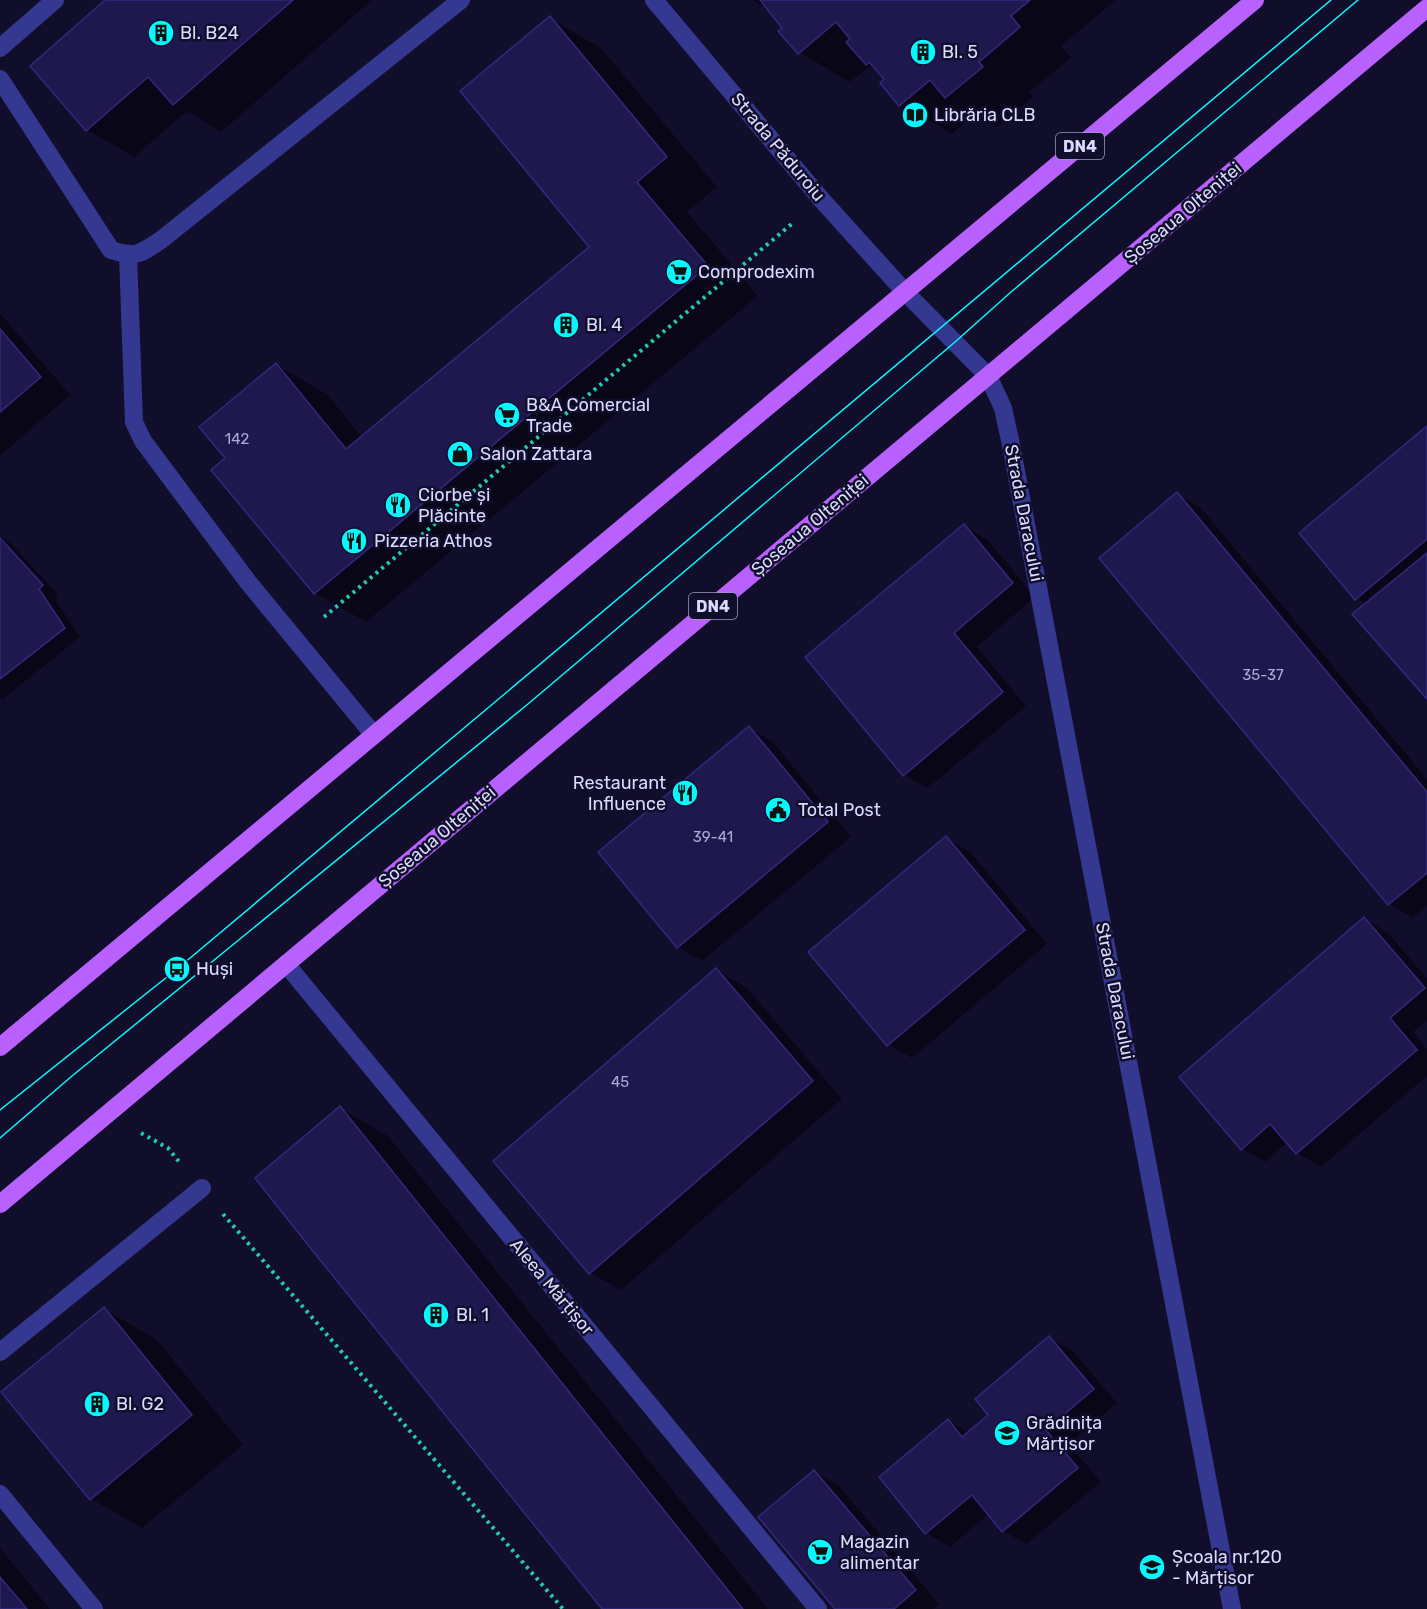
<svg xmlns="http://www.w3.org/2000/svg" width="1427" height="1609" font-family="Rubik,sans-serif">
  <style>
    .shadow { fill: #0007 }
    .building { fill: #1f184f; stroke: #33287e; stroke-width: 1.5 }
    .lines { fill: none; stroke-linecap: round; stroke-linejoin: round }
    .path { stroke: #23c9b4; stroke-width: 4; stroke-dasharray: 3 4.5; stroke-linecap: butt }
    .minor { stroke: #353890; stroke-width: 18 }
    .major { stroke: #b861ff; stroke-width: 18 }
    .tram { stroke: #06f8ff; stroke-width: 1.5 }
    .labels { text-anchor: middle; dominant-baseline: central; stroke-width: 5; stroke-linejoin: round; paint-order: stroke }
    .number-label { font-size: 15px; fill: #acaad3 }
    .shield { fill: #110e2c; stroke: #9e9dc0; stroke-width: 1.5 }
    .shield-label { font-size: 16px; font-weight: bold; fill: #dbdaff }
    .poi-label { font-size: 18px; fill: #dbdaff; stroke: #110e2c; text-anchor: start }
    .street-label { font-size: 18px; fill: #dbdaff; stroke: #110e2c }
  </style>
  <rect width="100%" height="100%" fill="#110e2c"/>
  <path class="shadow" d="M 107,0 L 372,0 L 221,132 L 187,111 L 134,157 L 87,130 Z
    M 753,0 L 1116,0 L 1061,46 L 1071,58 L 1029,92 L 1033,97 L 997,127 L 975,114 L 952,134 L 900,104 L 886,80 L 878,71 L 870,66 L 850,82 L 799,52 L 785,28 L 770,10 Z
    M 550,18 L 601,48 L 717,187 L 687,212 L 758,296 L 366,622 L 315,593 L 227,458 L 276,365 L 327,394 L 362,437 L 591,247 Z
    M 0,313 L 70,395 L 0,456 Z
    M 1427,428 L 1427,697 L 1366,604 L 1356,598 Z
    M 1177,494 L 1201,508 L 1427,779 L 1427,906 L 1413,918 L 1389,904 L 1101,558 Z
    M 964,526 L 988,540 L 1035,597 L 977,647 L 1026,706 L 928,788 L 904,775 Z
    M 0,537 L 12,544 L 58,595 L 55,599 L 80,637 L 3,699 L 0,697 Z
    M 749,728 L 773,742 L 851,837 L 702,961 L 678,947 Z
    M 946,838 L 970,852 L 1047,944 L 912,1058 L 888,1045 Z
    M 1365,919 L 1388,933 L 1427,978 L 1427,1020 L 1413,1032 L 1427,1049 L 1427,1076 L 1321,1167 L 1297,1153 L 1288,1142 L 1266,1162 L 1242,1148 Z
    M 717,970 L 747,988 L 842,1099 L 621,1290 L 590,1273 Z
    M 340,1108 L 388,1136 L 768,1609 L 603,1609 Z
    M 104,1309 L 156,1339 L 243,1445 L 142,1528 L 91,1499 Z
    M 1050,1338 L 1073,1351 L 1117,1403 L 1069,1444 L 1101,1482 L 1027,1544 L 1003,1531 L 989,1514 L 950,1547 L 926,1533 L 881,1477 L 948,1421 L 969,1433 L 990,1415 Z
    M 814,1471 L 838,1485 L 939,1604 L 933,1609 L 837,1609 Z
    M 0,1548 L 50,1609 L 0,1609 Z"/>
  <path class="building" d="M 105,0 L 293,0 L 173,105 L 148,77 L 86,131 L 30,66 Z
    M 760,0 L 1030,0 L 1011,16 L 1020,27 L 979,62 L 983,67 L 945,98 L 930,80 L 899,106 L 880,83 L 884,79 L 869,62 L 866,65 L 846,42 L 850,39 L 836,22 L 798,54 L 778,31 L 782,28 Z
    M 550,16 L 667,157 L 637,182 L 708,266 L 314,594 L 211,470 L 225,458 L 199,427 L 276,363 L 346,449 L 589,247 L 460,91 Z
    M 0,329 L 41,377 L 0,412 Z
    M 1427,426 L 1427,539 L 1355,600 L 1299,533 Z
    M 1177,492 L 1427,792 L 1427,873 L 1388,905 L 1099,558 Z
    M 964,524 L 1013,583 L 954,633 L 1003,692 L 903,776 L 805,657 Z
    M 0,538 L 43,585 L 39,589 L 65,628 L 0,679 Z
    M 1427,553 L 1427,699 L 1352,614 Z
    M 749,726 L 828,822 L 677,948 L 598,852 Z
    M 946,836 L 1025,930 L 887,1046 L 808,952 Z
    M 1364,917 L 1425,988 L 1390,1018 L 1417,1050 L 1296,1154 L 1270,1124 L 1241,1150 L 1179,1077 Z
    M 716,968 L 813,1081 L 589,1274 L 493,1161 Z
    M 340,1106 L 743,1609 L 602,1609 L 312,1250 L 255,1178 Z
    M 104,1307 L 192,1415 L 90,1500 L 1,1392 Z
    M 1049,1336 L 1094,1389 L 1046,1430 L 1078,1468 L 1002,1532 L 972,1495 L 925,1534 L 879,1477 L 948,1419 L 962,1437 L 988,1415 L 975,1399 Z
    M 814,1470 L 916,1590 L 894,1609 L 835,1609 L 758,1517 Z
    M 0,1577 L 27,1609 L 0,1609 Z"/>
  <g class="lines">
    <path class="path" d="M 324,617 L 794,222
      M 141,1133 L 168,1148 L 180,1163
      M 223,1214 L 563,1609"/>
    <path class="minor" d="M 654,0 L 821,199 L 905,292 L 988,376 L 1003,408 L 1010,440 L 1232,1609
      M 0,48 L 55,0
      M 0,79 L 111,250 C 136,258 140,254 161,240 L 461,0
      M 128,255 L 134,422 L 143,441 L 248,582 L 374,735
      M 286,964 L 818,1609
      M 0,1352 L 202,1188
      M 0,1494 L 94,1609"/>
    <path class="major" d="M 0,1047 L 1255,0
      M 0,1204 L 1427,8"/>
    <path class="tram" d="M 0,1110 L 177,969 L 1331,0
      M 0,1138 L 72,1076 L 528,704 L 955,342 L 1011,292 L 1358,0"/>
  </g>
  <defs>
    <symbol id="building-disc" viewBox="-11 -11 22 22"><circle r="9.5" fill="#06f8ff" stroke="#110e2c"/><path d="M-4-6H4V6H1V3H-1V6H-4ZM-2.5-4.3h1.7v1.8h-1.7ZM.8-4.3h1.7v1.8H.8ZM-2.5-1h1.7V.8h-1.7ZM.8-1h1.7V.8H.8Z" fill="#111"/></symbol>
    <symbol id="library-disc" viewBox="-11 -11 22 22"><circle r="9.5" fill="#06f8ff" stroke="#110e2c"/><path d="M-6-4Q-3-5.5-.7-3.5V5Q-3 3-6 4ZM6-4Q3-5.5 .7-3.5V5Q3 3 6 4Z" fill="#111"/></symbol>
    <symbol id="supermarket-disc" viewBox="-11 -11 22 22"><circle r="9.5" fill="#06f8ff" stroke="#110e2c"/><path d="M-6-5.5h2.5l.6 2H6L4.5 2H-2.5L-4.4-4H-6ZM-1.5 3.2a1.3 1.3 0 1 0 .1 0ZM3 3.2a1.3 1.3 0 1 0 .1 0Z" fill="#111"/></symbol>
    <symbol id="shop-disc" viewBox="-11 -11 22 22"><circle r="9.5" fill="#06f8ff" stroke="#110e2c"/><path d="M-5-2.5h2.3a2.7 3.5 0 0 1 5.4 0H5L5.5 6h-11ZM-1.5-2.5h3a1.5 2.3 0 0 0-3 0Z" fill="#111"/></symbol>
    <symbol id="restaurant-disc" viewBox="-11 -11 22 22"><circle r="9.5" fill="#06f8ff" stroke="#110e2c"/><path d="M-5-6h1v4h1v-4h1v4h1v-4h1v5L-1.5 .5V6h-2V.5L-5-1ZM5-6V6H3V1.5H1.5Q1.5-4 5-6Z" fill="#111"/></symbol>
    <symbol id="civic-disc" viewBox="-11 -11 22 22"><circle r="9.5" fill="#06f8ff" stroke="#110e2c"/><path d="M-.6-6.5H3V-4.5H.6V-3L4-1V1h2V6H-6V1h2V-1L-.6-3ZM-1.2 2.5V6h2.4V2.5Z" fill="#111"/></symbol>
    <symbol id="bus-disc" viewBox="-11 -11 22 22"><circle r="9.5" fill="#06f8ff" stroke="#110e2c"/><path d="M-5-6H5V4H4V6H2V4H-2V6H-4V4H-5ZM-3.5-4V0h7V-4ZM-3.5 1.2v1.5H-2V1.2ZM2 1.2v1.5H3.5V1.2Z" fill="#111"/></symbol>
    <symbol id="school-disc" viewBox="-11 -11 22 22"><circle r="9.5" fill="#06f8ff" stroke="#110e2c"/><path d="M0-5L7-2L0 1L-7-2ZM-4 1L0 2.5L4 1V4Q0 6-4 4Z" fill="#111"/></symbol>
  </defs>
  <g fill-rule="evenodd">
    <use href="#building-disc" x="146" y="18" width="30" height="30"/>
    <use href="#building-disc" x="908" y="37" width="30" height="30"/>
    <use href="#library-disc" x="900" y="100" width="30" height="30"/>
    <use href="#supermarket-disc" x="664" y="257" width="30" height="30"/>
    <use href="#building-disc" x="551" y="310" width="30" height="30"/>
    <use href="#supermarket-disc" x="492" y="400" width="30" height="30"/>
    <use href="#shop-disc" x="445" y="439" width="30" height="30"/>
    <use href="#restaurant-disc" x="383" y="490" width="30" height="30"/>
    <use href="#restaurant-disc" x="339" y="526" width="30" height="30"/>
    <use href="#restaurant-disc" x="670" y="778" width="30" height="30"/>
    <use href="#civic-disc" x="763" y="795" width="30" height="30"/>
    <use href="#bus-disc" x="162" y="954" width="30" height="30"/>
    <use href="#building-disc" x="421" y="1300" width="30" height="30"/>
    <use href="#building-disc" x="82" y="1389" width="30" height="30"/>
    <use href="#school-disc" x="992" y="1418" width="30" height="30"/>
    <use href="#supermarket-disc" x="805" y="1537" width="30" height="30"/>
    <use href="#school-disc" x="1137" y="1552" width="30" height="30"/>
  </g>
  <g class="labels">
    <g class="number-label">
      <text x="237" y="439">142</text>
      <text x="1263" y="675">35-37</text>
      <text x="713" y="837">39-41</text>
      <text x="620" y="1082">45</text>
    </g>
    <g class="shield">
      <rect x="1056" y="133" width="48" height="26" rx="4.5"/>
      <rect x="689" y="593" width="48" height="26" rx="4.5"/>
    </g>
    <g class="shield-label">
      <text x="1080" y="146">DN4</text>
      <text x="713" y="606">DN4</text>
    </g>
    <g class="poi-label">
      <text x="180" y="33">Bl. B24</text>
      <text x="942" y="52">Bl. 5</text>
      <text x="934" y="115">Librăria CLB</text>
      <text x="698" y="272">Comprodexim</text>
      <text x="586" y="325">Bl. 4</text>
      <text x="526" y="405">B&amp;A Comercial<tspan x="526" dy="21">Trade</tspan></text>
      <text x="480" y="454">Salon Zattara</text>
      <text x="418" y="495">Ciorbe și<tspan x="418" dy="21">Plăcinte</tspan></text>
      <text x="374" y="541">Pizzeria Athos</text>
      <text x="666" y="783" text-anchor="end">Restaurant<tspan x="666" dy="21">Influence</tspan></text>
      <text x="798" y="810">Total Post</text>
      <text x="196" y="969">Huși</text>
      <text x="456" y="1315">Bl. 1</text>
      <text x="116" y="1404">Bl. G2</text>
      <text x="1026" y="1423">Grădinița<tspan x="1026" dy="21">Mărțisor</tspan></text>
      <text x="840" y="1542">Magazin<tspan x="840" dy="21">alimentar</tspan></text>
      <text x="1172" y="1557">Școala nr.120<tspan x="1172" dy="21">- Mărțisor</tspan></text>
    </g>
    <g class="street-label">
      <text transform="translate(778 147) rotate(50)">Strada Păduroiu</text>
      <text transform="translate(1183 213) rotate(-40)">Șoseaua Olteniței</text>
      <text transform="translate(1024 513) rotate(79)">Strada Daracului</text>
      <text transform="translate(810 525) rotate(-40)">Șoseaua Olteniței</text>
      <text transform="translate(437 837) rotate(-40)">Șoseaua Olteniței</text>
      <text transform="translate(1115 991) rotate(79)">Strada Daracului</text>
      <text transform="translate(552 1287) rotate(50)">Aleea Mărțișor</text>
    </g>
  </g>
</svg>
